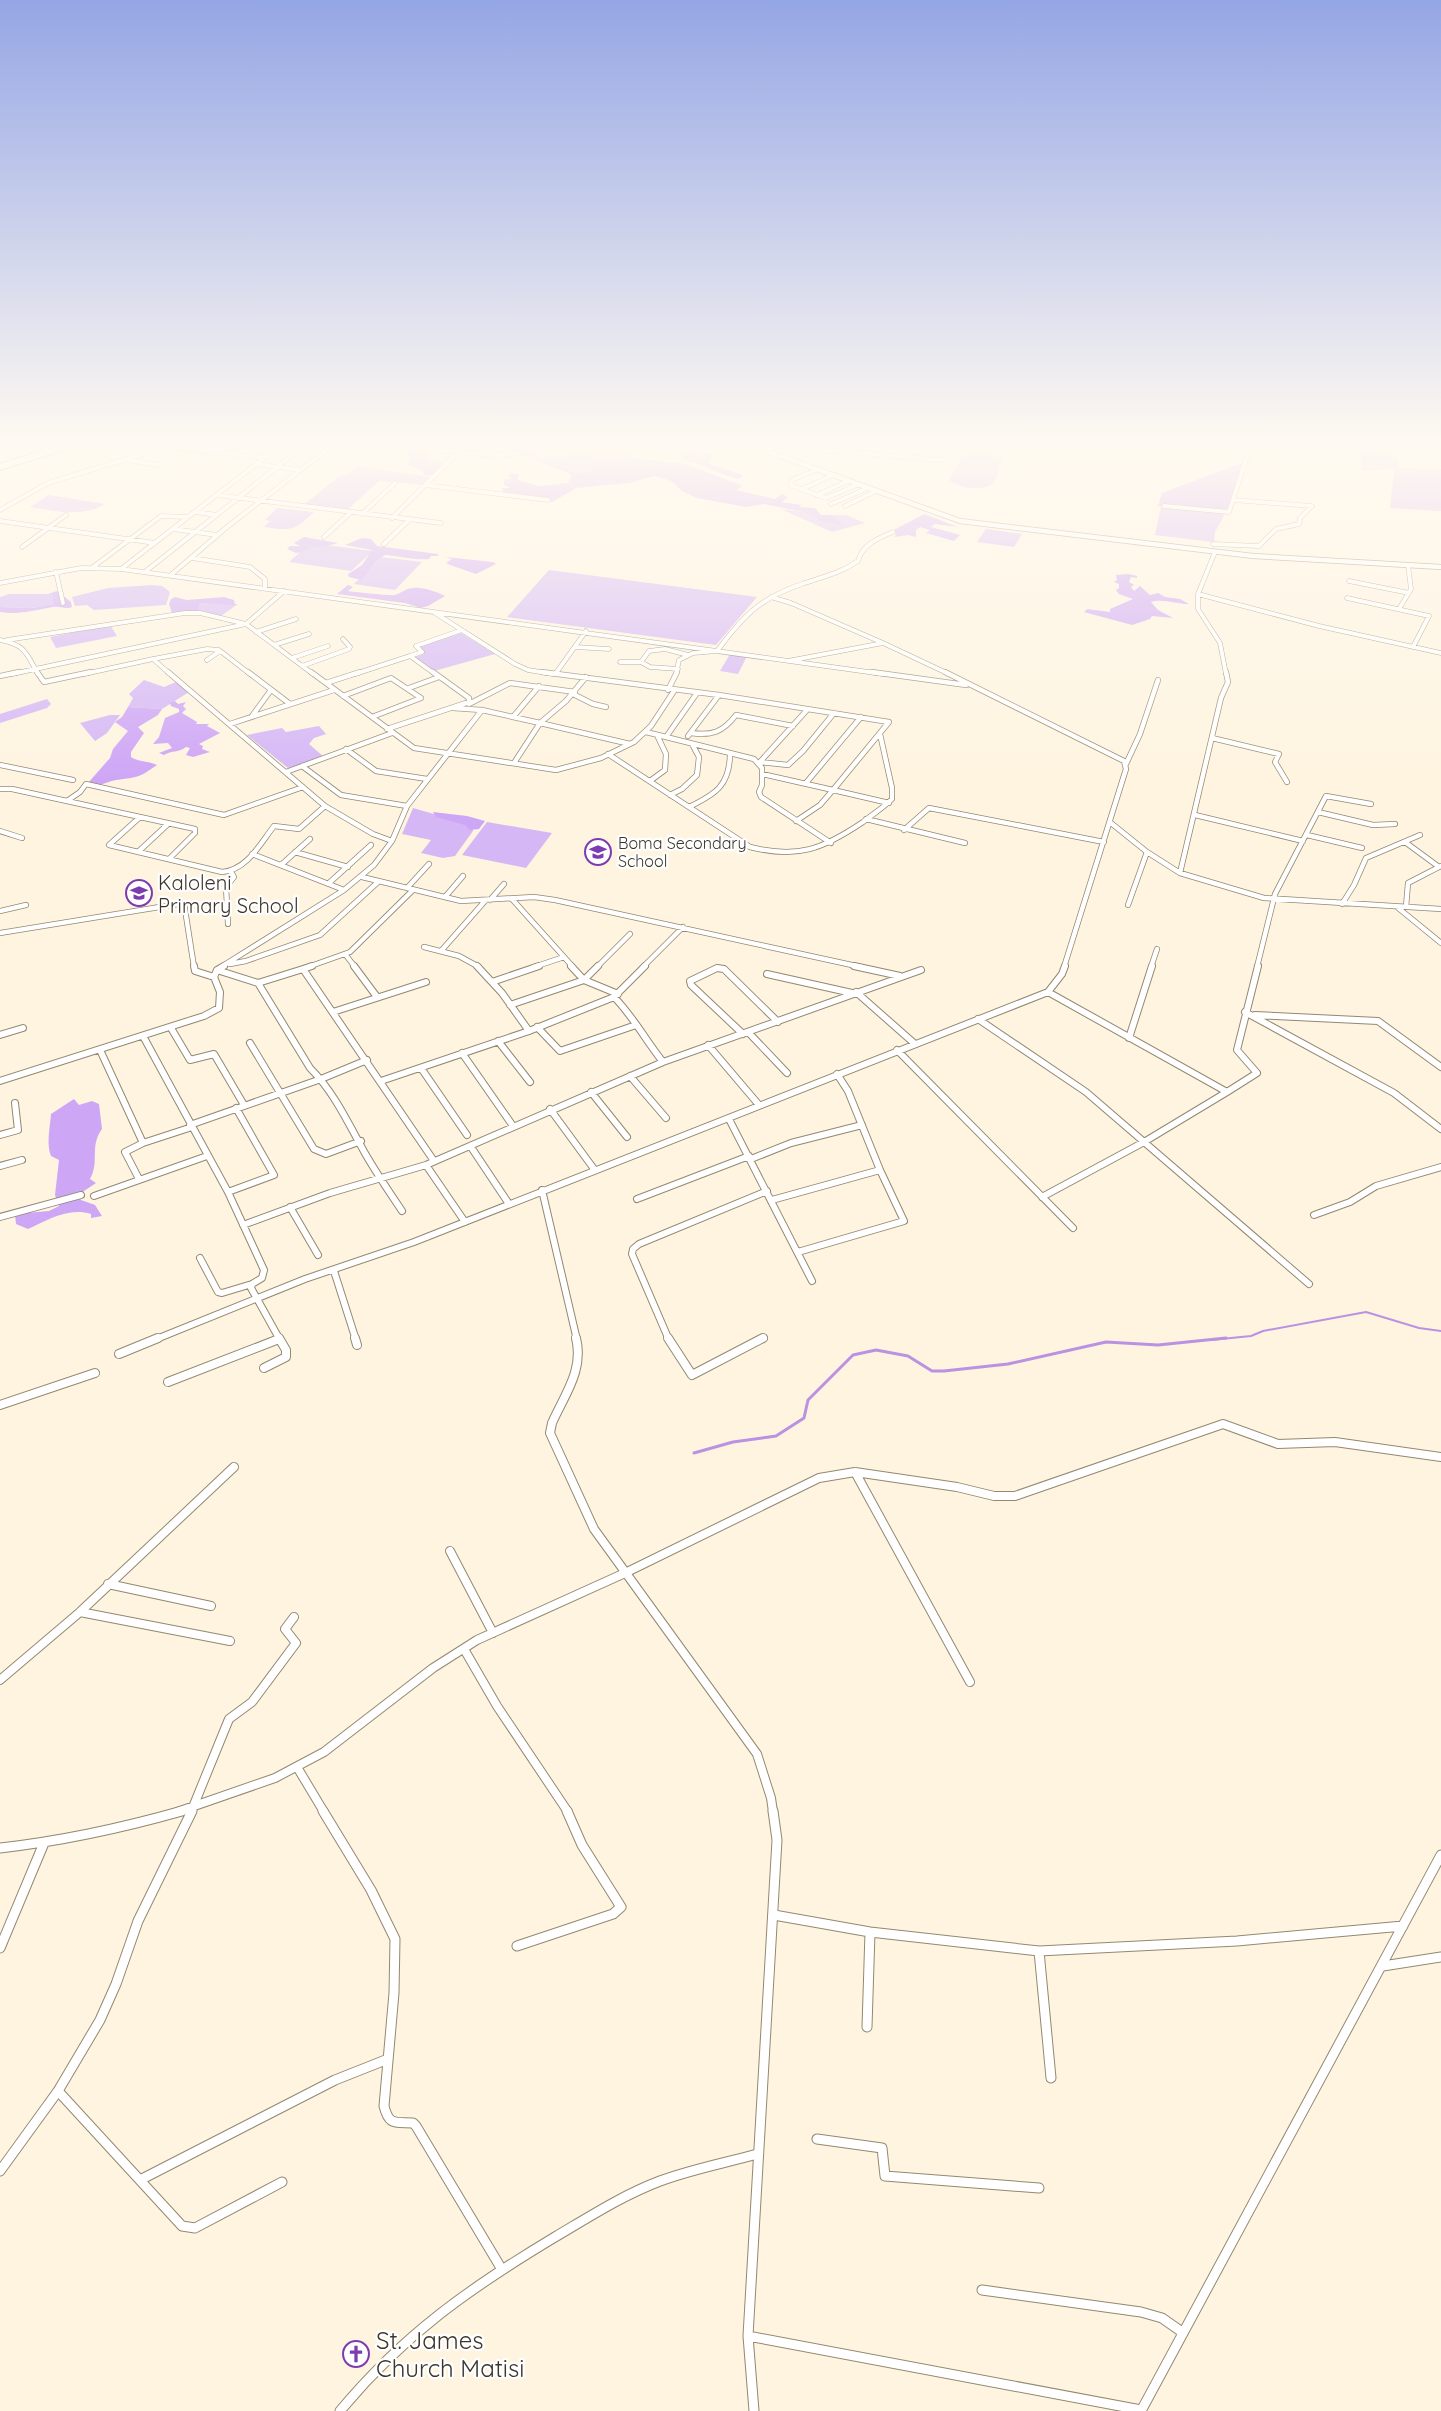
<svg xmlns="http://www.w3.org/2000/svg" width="1441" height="2411" font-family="Quicksand,sans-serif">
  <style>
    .green { fill: #d5b7f6 }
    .forest { fill: #cea6f6 }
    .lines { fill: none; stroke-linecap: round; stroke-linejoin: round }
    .stream-far1 { stroke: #ba92e1; stroke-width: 2 }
    .stream { stroke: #ba92e1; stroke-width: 3 }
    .minor-far4-casing { stroke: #938871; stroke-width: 5 }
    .minor-far3-casing { stroke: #938871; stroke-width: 6 }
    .minor-far2-casing { stroke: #938871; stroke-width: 8 }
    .minor-far1-casing { stroke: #938871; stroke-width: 10 }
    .minor-casing { stroke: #938871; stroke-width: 11 }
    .tertiary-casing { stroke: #938871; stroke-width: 6 }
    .trunk-casing { stroke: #938871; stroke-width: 8 }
    .minor-far4 { stroke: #fff; stroke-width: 4 }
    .minor-far3 { stroke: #fff; stroke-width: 4.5 }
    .minor-far2 { stroke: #fff; stroke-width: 6 }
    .minor-far1 { stroke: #fff; stroke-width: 8 }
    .minor { stroke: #fff; stroke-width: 9 }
    .tertiary { stroke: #fff; stroke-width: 4.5 }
    .trunk { stroke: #fff; stroke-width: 6 }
    .labels { text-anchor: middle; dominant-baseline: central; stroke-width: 4.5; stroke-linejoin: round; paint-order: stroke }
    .far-poi-label { font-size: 16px; fill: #3b362d; stroke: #fff; text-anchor: start }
    .poi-label { font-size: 20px; fill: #3b362d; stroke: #fff; text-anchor: start }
    .near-poi-label { font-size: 24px; fill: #3b362d; stroke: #fff; text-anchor: start }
  </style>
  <rect width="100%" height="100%" fill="#fef4e0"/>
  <path class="green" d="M 1279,441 L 1364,441 L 1386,450 L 1398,459 L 1398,468 L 1441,469 L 1441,511 L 1390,508 L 1394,469 L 1362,471 L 1360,450 Z
    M 596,443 L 605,449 L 611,448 L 613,445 L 634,455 L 609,461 L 591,461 L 594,466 L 588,467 L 596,471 L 576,473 L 536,457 L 565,457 L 567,452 L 584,452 L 586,445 Z
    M 972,453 L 986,453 L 1002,459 C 1000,466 998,477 994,482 C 986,493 957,488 949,480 L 963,454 Z
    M 357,466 L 432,477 L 422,485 L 379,481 L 346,511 L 302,506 L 341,475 L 347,475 Z
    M 49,495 L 105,504 C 81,518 57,511 30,507 Z
    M 1161,506 L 1226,512 L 1215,532 L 1214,542 L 1155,535 Z
    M 277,508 L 314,512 C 294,531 291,531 264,527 L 270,521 L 265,520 Z
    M 781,509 L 803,512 L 843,524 L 833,515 L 846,515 L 865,523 L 832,532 Z
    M 986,529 L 1022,534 L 1014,547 L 977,542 Z
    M 310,543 L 373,551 L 351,571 L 289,562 Z
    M 381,557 L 422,562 L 395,590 L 354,584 Z
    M 549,570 L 757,597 L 716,645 L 507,617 Z
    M 152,585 L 162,586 L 170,592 L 166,605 L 94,610 L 87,605 L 75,606 L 72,597 L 108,588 Z
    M 9,594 L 52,594 L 55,604 L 32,608 L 0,607 L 0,597 Z
    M 200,603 L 238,604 L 221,616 L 196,611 Z
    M 110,625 L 117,636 L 56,648 L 50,637 Z
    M 461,633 L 495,654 L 434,671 L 415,657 L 424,654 L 418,646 Z
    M 730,654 L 747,656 L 738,674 L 720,671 Z
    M 144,680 L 164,687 L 176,682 L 189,692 L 162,709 L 128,707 L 133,698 L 129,694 Z
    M 47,699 L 51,704 L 47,708 L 0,723 L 0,714 Z
    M 110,715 L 120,715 L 107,733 L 95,741 L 80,723 Z
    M 319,726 L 326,734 L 314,738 L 309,744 L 324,757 L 288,768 L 247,735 L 282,728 L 286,732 Z
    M 413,808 L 472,825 L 473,831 L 455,856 L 443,858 L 421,853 L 431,840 L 402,834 Z
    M 487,822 L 552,833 L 526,868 L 462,855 Z"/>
  <path class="forest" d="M 540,443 L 547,444 L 545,449 L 547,451 L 537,457 L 576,473 L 593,471 L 586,467 L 593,466 L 590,461 L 609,461 L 623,457 L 686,464 L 743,486 L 736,490 L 775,499 L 782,494 L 788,497 L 782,502 L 802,505 L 799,507 L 815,508 L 821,515 L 833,515 L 844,525 L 819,521 L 815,516 L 803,512 L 764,504 L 746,507 L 697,498 L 682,491 L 671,481 L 655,476 L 629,483 L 576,488 L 552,502 L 499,496 L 503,491 L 501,488 L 510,488 L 503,484 L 505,479 L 511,479 L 508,475 L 511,473 L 519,474 L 517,480 L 540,486 L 568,483 L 572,475 L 568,473 L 525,456 L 515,457 L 514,453 Z
    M 418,444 L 433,447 L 426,458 L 439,459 L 440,463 L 444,464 L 432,475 L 424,475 L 422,471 L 406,464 L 410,462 L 411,457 L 400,454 L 403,450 L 415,450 L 411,447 Z
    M 695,448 L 715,456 L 708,463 L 743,475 L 739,479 C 718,475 702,463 682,460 L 683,457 L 678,454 Z
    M 1238,464 L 1243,464 L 1227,512 L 1158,506 L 1162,493 Z
    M 924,514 L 958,527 L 935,524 L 931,527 L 960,535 L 954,541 L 926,533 L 930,530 L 920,527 L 916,530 L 916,537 L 908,535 L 895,537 L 896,533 L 892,531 Z
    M 304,537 L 338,543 L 321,548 L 311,547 L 309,550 L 296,553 L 287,549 L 290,546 L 300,546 L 294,543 Z
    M 362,538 L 371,539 L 377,546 L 438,554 L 438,556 L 431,556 L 429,559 C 418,561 388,554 385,555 C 374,560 369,572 361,580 L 349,577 L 348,574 L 362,565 L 372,550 L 345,545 Z
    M 445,557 L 493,562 L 496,564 L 476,574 L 450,565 L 446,563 L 452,559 Z
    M 1128,574 L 1137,576 L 1137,578 L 1131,577 L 1129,582 L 1134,585 L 1131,587 L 1134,591 L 1140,586 L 1150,595 L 1158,593 L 1165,597 L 1180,599 L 1189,604 C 1177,604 1162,598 1151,602 L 1158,610 L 1173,618 L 1152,616 L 1150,619 L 1132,625 L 1084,612 L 1087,609 L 1110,612 L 1110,609 L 1133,599 L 1119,594 L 1116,590 L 1119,588 L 1119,584 L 1114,582 L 1117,580 L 1116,575 Z
    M 348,585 L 353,587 L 348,591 C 354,592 391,596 395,595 C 401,593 407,588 413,588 C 423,587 437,592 445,596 L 428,606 L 421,608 L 405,603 L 337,594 Z
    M 57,591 L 71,602 L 72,607 C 65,610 61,606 53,607 C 35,610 20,615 0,612 L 0,607 L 32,608 L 54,604 L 52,594 L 48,594 Z
    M 175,597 L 187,600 L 224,597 L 234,600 L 235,605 L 200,603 L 198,610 L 181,616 L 172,613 L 169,604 L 171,599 Z
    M 175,701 L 178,704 L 186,702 L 183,706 L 186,709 L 182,713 L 197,722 L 196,724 L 209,724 L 207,726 L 220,733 L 199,744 L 203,746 L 202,749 L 210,752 L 193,757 L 186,755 L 190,748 L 186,747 C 179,753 172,750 164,755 L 159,753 L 172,748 L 168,743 L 153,744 L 159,737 L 165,718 L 179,712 L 179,709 L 171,706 L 170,703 Z
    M 128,707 L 162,709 L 158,715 L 138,727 L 144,733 L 131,752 L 131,757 C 138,762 149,761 157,765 C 138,778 139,777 116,780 C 102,783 105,786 88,783 L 110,758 L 113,749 L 128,731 L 115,722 L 122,717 Z
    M 433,812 L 467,816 L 485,821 L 479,829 L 470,830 L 465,825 L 436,817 Z
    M 74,1099 L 79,1105 L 92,1101 L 99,1104 L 102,1129 C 89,1147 100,1161 90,1179 L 96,1183 L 78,1195 L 81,1200 L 95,1205 L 102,1216 L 91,1218 L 91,1214 C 68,1207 48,1220 28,1229 L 16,1224 L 15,1214 L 49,1211 L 59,1206 L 55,1195 L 59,1160 L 51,1156 C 46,1143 50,1128 51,1114 Z"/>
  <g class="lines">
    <path class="stream-far1" d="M 1211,1340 L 1251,1336 L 1263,1331 L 1366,1312 L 1419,1328 L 1441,1331"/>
    <path class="stream" d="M 694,1453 L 733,1442 L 776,1436 L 804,1418 L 808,1400 L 853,1355 L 876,1350 L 908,1356 L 932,1371 L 944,1371 L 1008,1364 L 1106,1342 L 1158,1345 L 1226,1338"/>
    <defs>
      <path id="minor-far4" d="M 766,441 L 777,446 L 941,460 L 969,441
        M 387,445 L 458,452 L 392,518
        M 0,451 L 13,441
        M 209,451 L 264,458
        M 765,451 L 790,441
        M 458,452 L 497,455 L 518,453
        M 127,460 L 161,465
        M 256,464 L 300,470
        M 816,470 L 792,480 L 790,485 L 826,498 L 857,485
        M 425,485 L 548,500
        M 802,489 L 833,475
        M 216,495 L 441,523
        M 817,495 L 848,481
        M 831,504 L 868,488
        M 845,506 L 876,491
        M 1164,506 L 1229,512 L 1252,441
        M 0,510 L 48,483 L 169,446
        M 195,512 L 217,515
        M 362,514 L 395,483
        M 0,521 L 155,543
        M 173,529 L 217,535
        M 324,537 L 351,512
        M 384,544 L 409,520
        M 1213,544 L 1259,546 L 1276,529 L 1299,524 L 1300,518 L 1312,506 L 1233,500
        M 22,547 L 66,515
        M 192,558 L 250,567 L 265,579 L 265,588
        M 93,567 L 161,516 L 188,517
        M 121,569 L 286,441
        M 146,571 L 310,441
        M 56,572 L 63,603
        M 172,574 L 227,527 L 338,441
        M 1349,581 L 1409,593
        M 0,583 L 81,568 L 121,569 L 883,674
        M 1198,594 L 1215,552
        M 771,597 L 791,603 L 883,643
        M 1347,598 L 1429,616 L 1413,647
        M 1399,609 L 1411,589 L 1408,565
        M 435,613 L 515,664 L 528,670 L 553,674
        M 256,632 L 296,619
        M 0,640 C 26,645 26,653 38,674
        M 7,640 L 185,613 L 200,613 L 246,624 L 313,674
        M 274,645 L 309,634
        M 575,647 L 609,649
        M 410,656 L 422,652 L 416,646 L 462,630
        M 292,658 L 328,646
        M 153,659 L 207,649 L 219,650 L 250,674
        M 207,660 L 220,651
        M 788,661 L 883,643 L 949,674
        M 620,662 L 641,662
        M 302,666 L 349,649 L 350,647 L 343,639
        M 678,669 L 650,667 L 641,662 L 649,651 L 665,649 L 688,655
        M 556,673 L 586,631
        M 12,674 L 246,624 L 284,591
        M 84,674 L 153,659 L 170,674
        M 355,674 L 410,656 L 435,674
        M 676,674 L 679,660 L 693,653 L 717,651 C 743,616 760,598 802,584 C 822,577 841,573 858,561 C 862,545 878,538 893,532
        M 1226,674 L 1220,643 L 1198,609 L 1198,594 L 1319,626 L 1441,653"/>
      <path id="minor-far3" d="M 37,672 L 44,682 L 91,672
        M 168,672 L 325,806 L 373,834 L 392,841
        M 248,672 L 290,704
        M 311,672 L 414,748 L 556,770 L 601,758 L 634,742 L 651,726 L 674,691
        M 542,672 L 719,695 L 889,722 L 833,790 L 762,774
        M 872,672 L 966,685
        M 945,672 L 1124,761 L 1126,769 L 1064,967
        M 0,676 L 19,672
        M 586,677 L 566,701 L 540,723 L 630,744
        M 326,683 L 360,672
        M 409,688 L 439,677
        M 668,690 L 677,672
        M 573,694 L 593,704 L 606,707
        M 343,696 L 391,678 L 421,698 L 372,717
        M 469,704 L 510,683 L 575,692
        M 453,708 L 482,710 L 540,723 L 514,763
        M 252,716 L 271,690
        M 513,717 L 539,686
        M 230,724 L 334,690
        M 387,729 L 469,702 L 469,698 L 433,672
        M 646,732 L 754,759 L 762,768 L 762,785 L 759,792 L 761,797 L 831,843
        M 691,733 C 712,736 723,732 736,715 L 793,726
        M 688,736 L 719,695
        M 666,737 L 697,693
        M 1212,738 L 1279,754 L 1275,762 L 1287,782
        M 346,749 L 376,771 L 427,779
        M 608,754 L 750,847 C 798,859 823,849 863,822 C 873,814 883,808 892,799 L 892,788 L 880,734
        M 760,762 L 788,765 L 803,751 L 834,713
        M 759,763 L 807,710
        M 1126,764 L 1140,734 L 1158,680
        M 0,765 L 73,780
        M 302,766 L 341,795 L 407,806
        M 286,772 L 392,733
        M 650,781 L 665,770 L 666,754 L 657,735
        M 806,783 L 861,717
        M 0,789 L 12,789 L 140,817
        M 670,795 L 682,789 L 697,775 L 699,757 L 692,744
        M 67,801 L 80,792 L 86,784 L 224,815 L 303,787
        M 689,807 C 716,794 730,785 730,753
        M 1318,812 L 1373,825 L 1395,824
        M 1195,815 L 1303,841
        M 866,819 L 965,843
        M 796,821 L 820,805 L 833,790 L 889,803
        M 1111,823 L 1147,852 L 1180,873 L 1264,898 L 1441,909
        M 904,830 L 929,808 L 1104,842
        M 0,831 L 22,838
        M 1307,835 L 1362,848
        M 1405,842 L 1439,867
        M 138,852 L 168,824
        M 295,852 L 348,867
        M 252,854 L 344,890
        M 169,859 L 195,833 L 195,829 L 140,817 L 109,845 L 222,872 C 247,870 260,844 274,826 L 299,829 L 325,806
        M 281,865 L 310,839
        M 1180,873 L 1221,698 L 1228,682 L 1226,672
        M 362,877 L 461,901 L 534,897 L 555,900 L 861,967
        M 329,883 L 371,845
        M 407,888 L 429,864
        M 445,897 L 463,876
        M 512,899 L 573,967
        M 490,900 L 504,884
        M 1342,904 L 1354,885 L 1366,858 L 1420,835
        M 1128,905 L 1147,852
        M 1397,907 L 1441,943
        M 1406,907 L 1408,883 L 1441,866
        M 0,911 L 26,905
        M 228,924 L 226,887 L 234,877 L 231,872
        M 0,933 L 184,903 L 194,967
        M 424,947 L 459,956 L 479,967
        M 441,951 L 485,901
        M 345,954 L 355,967
        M 230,964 L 246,961 L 320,935 L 378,882
        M 221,967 L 344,890 L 374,865 L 392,841 L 407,806 L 482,710
        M 308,967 L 350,952 L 413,890
        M 534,967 L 564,957
        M 597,967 L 630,934
        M 643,967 L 683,927
        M 1151,967 L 1157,949
        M 1257,967 L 1275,894 L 1326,796 L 1371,804"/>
      <path id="minor-far2" d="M 312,966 L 303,969 L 434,1161
        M 354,966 L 377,997
        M 477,966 L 502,993 L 529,1031
        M 598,966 L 584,980 L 618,994
        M 854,966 L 900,976
        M 217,970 L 258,983 L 303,969
        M 767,974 L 852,993
        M 214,977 L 217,970 L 224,966
        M 492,982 L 539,966
        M 258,983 L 310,1068 C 335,1093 349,1125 366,1155 C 377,1174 390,1193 402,1211
        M 856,992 L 915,1044
        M 614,997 C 633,1016 646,1041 663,1062
        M 510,1005 L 584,980 L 571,966
        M 333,1012 L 426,982
        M 1245,1012 L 1394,1093 L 1441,1129
        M 1255,1015 L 1378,1021 L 1441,1067
        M 978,1019 L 1086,1092 L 1309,1284
        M 537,1027 L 560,1051 L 636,1025
        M 171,1028 L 190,1060 L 214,1054 L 244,1105
        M 748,1032 L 787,1073
        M 743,1034 L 691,985 L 690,981 L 717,968 L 724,969 L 778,1022
        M 0,1035 L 23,1028
        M 143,1036 L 228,1192 L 264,1270 L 262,1278 L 252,1284 L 251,1288 L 280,1340
        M 1129,1038 L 1152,966
        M 498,1041 L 530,1082
        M 250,1043 L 314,1149 L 326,1154 L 361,1141
        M 708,1045 L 759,1105
        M 100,1050 L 143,1143 L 192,1127
        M 897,1050 L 1073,1228
        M 462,1053 L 513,1126
        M 421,1068 L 467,1135
        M 630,1076 L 666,1118
        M 0,1081 L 204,1016 L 219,1008 L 220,992 L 214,977 L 195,971 L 194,966
        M 381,1081 L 529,1031 L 614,997 L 645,966
        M 591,1092 L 627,1137
        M 1227,1092 L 1257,1073 L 1237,1050 L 1258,966
        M 550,1109 L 594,1169
        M 729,1119 L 812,1281
        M 190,1125 L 321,1079 L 367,1060
        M 0,1135 L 18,1130 L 15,1103
        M 471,1147 L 509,1204
        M 751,1159 L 791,1143 L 862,1125
        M 426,1165 L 465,1222
        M 0,1166 L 22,1160
        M 139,1179 L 125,1152 L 143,1143
        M 542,1190 L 577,1340
        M 228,1192 L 274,1175 L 236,1108
        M 94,1196 L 207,1156
        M 1042,1197 L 1144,1142 L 1227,1092 L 1048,992
        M 637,1199 L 749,1156
        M 772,1200 L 880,1170
        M 290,1207 L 318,1255
        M 1314,1215 L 1350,1202 L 1376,1186 L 1441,1167
        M 0,1217 L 81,1195
        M 243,1225 L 330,1193 L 426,1165 L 663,1062 L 921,970
        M 798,1252 L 904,1221 L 880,1170 L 848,1091 L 837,1074
        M 200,1258 L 218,1292 L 222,1293 L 252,1284
        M 334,1271 L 356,1340
        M 154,1340 L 305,1279 L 414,1242 L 1048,992 L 1062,974 L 1065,966
        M 277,1340 L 279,1339
        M 669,1340 L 632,1254 L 633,1249 L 639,1244 L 767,1191
        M 760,1340 L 764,1338"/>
      <path id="minor-far1" d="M 355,1338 L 357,1345
        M 576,1338 C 584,1370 565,1394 552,1423 L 550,1433 L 594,1529 L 757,1754 L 771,1798 L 773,1812
        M 668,1338 L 692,1375 L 763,1338
        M 119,1354 L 158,1338
        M 264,1368 L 286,1357 L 286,1350 L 279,1338
        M 168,1382 L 279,1339
        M 0,1405 L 95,1373
        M 855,1472 L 970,1682
        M 450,1551 L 493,1633
        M 108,1584 L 211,1606
        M 80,1612 L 230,1641
        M 464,1649 L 497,1706 L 568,1812
        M 0,1680 L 80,1612 L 234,1467
        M 297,1767 L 324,1812
        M 177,1812 L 275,1778 L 324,1752 L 433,1668 L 477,1640 L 625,1573 L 819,1478 L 855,1472 L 957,1487 L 994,1496 L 1015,1496 L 1223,1424 L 1278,1444 L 1335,1442 L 1441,1457
        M 191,1812 L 229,1719 L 252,1702 L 296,1643 L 285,1629 L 294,1617"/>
      <path id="minor" d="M 323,1811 L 371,1890 L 395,1939 L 394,1993 L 384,2106 C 389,2126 395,2122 413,2123 L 416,2126 L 501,2268
        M 0,1848 C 62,1841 122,1828 182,1811
        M 774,1915 L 870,1932 L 1039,1951 L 1237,1941 L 1403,1926
        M 517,1946 L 613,1914 L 621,1907 L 582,1845 L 567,1811
        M 0,1948 L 44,1843
        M 1039,1951 L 1051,2078
        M 1383,1966 L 1441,1957
        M 867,2027 L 870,1932
        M 58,2091 L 182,2226 L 195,2228 L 282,2182
        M 817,2139 L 882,2148 L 885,2176 L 1039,2188
        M 0,2171 L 58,2091 L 100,2020 L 116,1984 L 138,1921 L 192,1811
        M 140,2180 L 335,2080 L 388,2059
        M 982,2290 L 1141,2312 L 1162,2318 L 1182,2332
        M 748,2336 L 1141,2410
        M 340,2411 C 404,2334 470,2288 555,2237 C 589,2217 623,2195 660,2181 C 692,2169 725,2163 757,2154
        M 754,2411 L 748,2336 L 777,1840 L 773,1811
        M 1141,2411 L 1441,1855"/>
      <path id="tertiary" d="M 739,441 L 960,521 L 1253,556 L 1441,567
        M 45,451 L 49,441"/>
      <path id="trunk" d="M 124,441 L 208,450 L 263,441
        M 0,467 L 64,447 L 103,441"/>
    </defs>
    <use href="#minor-far4" class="minor-far4-casing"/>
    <use href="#minor-far3" class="minor-far3-casing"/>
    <use href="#minor-far2" class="minor-far2-casing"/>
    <use href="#minor-far1" class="minor-far1-casing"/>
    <use href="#minor" class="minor-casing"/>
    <use href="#tertiary" class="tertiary-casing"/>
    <use href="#trunk" class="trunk-casing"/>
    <use href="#minor-far4" class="minor-far4"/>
    <use href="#minor-far3" class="minor-far3"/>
    <use href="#minor-far2" class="minor-far2"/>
    <use href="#minor-far1" class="minor-far1"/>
    <use href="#minor" class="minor"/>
    <use href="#tertiary" class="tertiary"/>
    <use href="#trunk" class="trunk"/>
  </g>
  <linearGradient id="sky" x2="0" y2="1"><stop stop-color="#95a6e5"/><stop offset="0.57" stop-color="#fffaf1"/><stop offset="1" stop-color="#fffaf1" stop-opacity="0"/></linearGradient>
  <rect width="1441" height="779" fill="url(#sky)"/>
  <defs>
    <symbol id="school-ring" viewBox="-11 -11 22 22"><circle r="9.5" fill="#fff" stroke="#7c3baf" stroke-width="1.5"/><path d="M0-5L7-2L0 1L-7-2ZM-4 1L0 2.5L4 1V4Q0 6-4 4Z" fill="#7c3baf"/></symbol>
    <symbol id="church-ring" viewBox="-11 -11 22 22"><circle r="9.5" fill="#fff" stroke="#7c3baf" stroke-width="1.5"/><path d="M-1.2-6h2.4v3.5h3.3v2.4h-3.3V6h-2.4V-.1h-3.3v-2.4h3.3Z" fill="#7c3baf"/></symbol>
  </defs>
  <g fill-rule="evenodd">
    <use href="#school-ring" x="583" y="837" width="30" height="30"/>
    <use href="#school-ring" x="124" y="878" width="30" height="30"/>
    <use href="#church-ring" x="341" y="2339" width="30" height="30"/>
  </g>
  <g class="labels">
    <g class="far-poi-label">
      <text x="618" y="843">Boma Secondary<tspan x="618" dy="18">School</tspan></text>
    </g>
    <g class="poi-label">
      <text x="158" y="882">Kaloleni<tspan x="158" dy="23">Primary School</tspan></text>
    </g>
    <g class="near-poi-label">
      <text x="376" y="2340">St. James<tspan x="376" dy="28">Church Matisi</tspan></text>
    </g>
  </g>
</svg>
